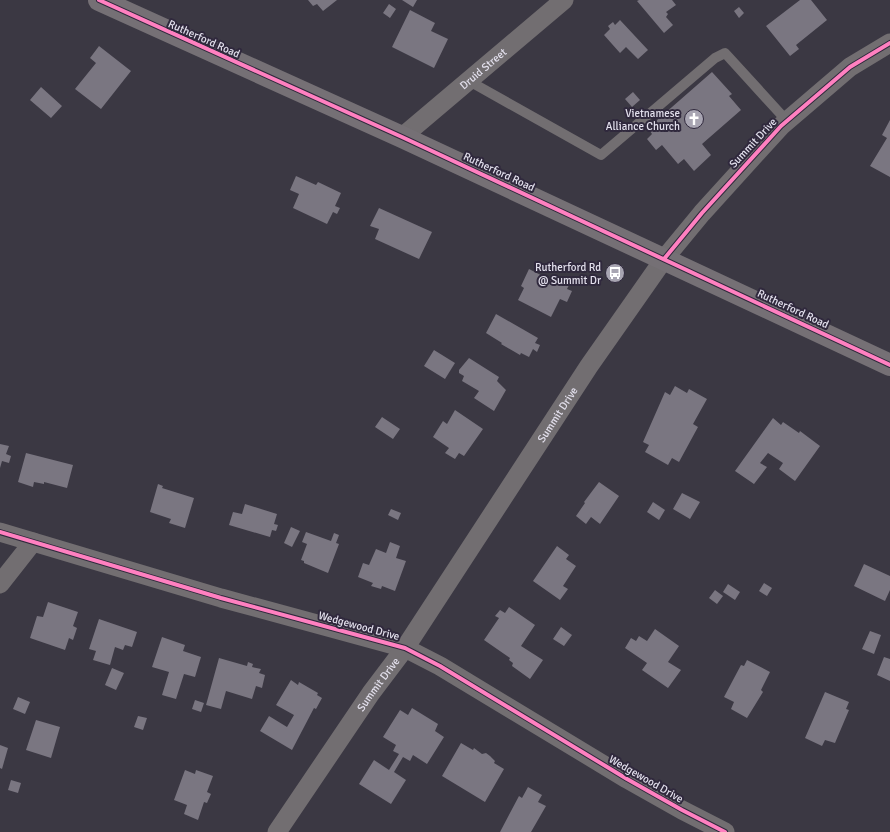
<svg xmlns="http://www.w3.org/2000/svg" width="890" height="832" font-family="Signika,sans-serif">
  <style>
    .building { fill: #7a7681 }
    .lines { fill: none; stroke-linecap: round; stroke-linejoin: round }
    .lane { stroke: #726e71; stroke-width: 10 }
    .street { stroke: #726e71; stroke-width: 19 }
    .secondary { stroke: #757075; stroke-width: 22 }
    .cycleway-casing { stroke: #30293d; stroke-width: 6 }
    .cycleway { stroke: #ff80c0; stroke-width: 4 }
    .labels { text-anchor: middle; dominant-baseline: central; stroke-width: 4; stroke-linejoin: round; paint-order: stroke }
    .street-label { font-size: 11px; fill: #e3e0ed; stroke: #30293d }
    .poi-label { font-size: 11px; fill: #e3e0ed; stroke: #30293d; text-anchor: end }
  </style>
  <rect width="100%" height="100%" fill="#3b3843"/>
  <path class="building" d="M 308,0 L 337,0 L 323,11 L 317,4 L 313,6 Z
    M 402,0 L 417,0 L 413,7 Z
    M 639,0 L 672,0 L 676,5 L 666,12 L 668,14 L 666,17 L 673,25 L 664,33 L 637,1 Z
    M 800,0 L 811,0 L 827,20 L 796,45 L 799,49 L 790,56 L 766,26 Z
    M 389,4 L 396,9 L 390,18 L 383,13 Z
    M 739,7 L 744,13 L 739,18 L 734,11 Z
    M 410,10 L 435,23 L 431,31 L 448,39 L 434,68 L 392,47 Z
    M 620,20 L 648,50 L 638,59 L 626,47 L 620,53 L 604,35 L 610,29 L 608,26 L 613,22 L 615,25 Z
    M 99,46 L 131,71 L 101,109 L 75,89 L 96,63 L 90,58 Z
    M 712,72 L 732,94 L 729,96 L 741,110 L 702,144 L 711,155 L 694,171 L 684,159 L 678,164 L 662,145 L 656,150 L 647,139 L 652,134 L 648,128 Z
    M 41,87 L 62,106 L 51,118 L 30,100 Z
    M 633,92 L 640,100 L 632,107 L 625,99 Z
    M 890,120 L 890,177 L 870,166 L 887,138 L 882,135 Z
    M 296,176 L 316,185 L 318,182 L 341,193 L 335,206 L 340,208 L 337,214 L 333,212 L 327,224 L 293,208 L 299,194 L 290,190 Z
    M 379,208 L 432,232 L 419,259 L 375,239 L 379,229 L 370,226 Z
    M 529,269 L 560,285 L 562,281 L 569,285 L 567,289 L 572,291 L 567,302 L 560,299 L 551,317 L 518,300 L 524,288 L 521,286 Z
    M 496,314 L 538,338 L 535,343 L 540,345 L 537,352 L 533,349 L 529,357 L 521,353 L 520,355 L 501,344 L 502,343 L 486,333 Z
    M 434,350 L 455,363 L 445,379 L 424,366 Z
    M 469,358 L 499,377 L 497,381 L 506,390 L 494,411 L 474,398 L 479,391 L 462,381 L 464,376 L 459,373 L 459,370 Z
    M 675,386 L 687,393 L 689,389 L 707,399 L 693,424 L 698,427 L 679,462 L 672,458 L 668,465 L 645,452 L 649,445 L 643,442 L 665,392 L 670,395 Z
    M 455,410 L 483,429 L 464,456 L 459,453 L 455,459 L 445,453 L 449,448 L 433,437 L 443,421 L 447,424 Z
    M 382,417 L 400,429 L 393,439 L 375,427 Z
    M 773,418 L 781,425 L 783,422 L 799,433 L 800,431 L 820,446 L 795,481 L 779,469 L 783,463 L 768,453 L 760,463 L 767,467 L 754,484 L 735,471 Z
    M 0,444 L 9,446 L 6,454 L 11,456 L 9,463 L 2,461 L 0,468 Z
    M 26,453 L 73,465 L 67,488 L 44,482 L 44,484 L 34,482 L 33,487 L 18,482 Z
    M 599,482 L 619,496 L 600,524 L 591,517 L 586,524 L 576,516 L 585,503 L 584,502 Z
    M 158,484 L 163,486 L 162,488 L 194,498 L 185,528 L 169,523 L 171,519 L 150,512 Z
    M 682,493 L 700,502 L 690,519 L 673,509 Z
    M 653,502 L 665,510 L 659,520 L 647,512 Z
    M 245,504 L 277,514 L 274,524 L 278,525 L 276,531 L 272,530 L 270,537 L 229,525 L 233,512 L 242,514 Z
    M 391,509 L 401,513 L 398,520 L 388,515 Z
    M 291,527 L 300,531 L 292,547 L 284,543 Z
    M 306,532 L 331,541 L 334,533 L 339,535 L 336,543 L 339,544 L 328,573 L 304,563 L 304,561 L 301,560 L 307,544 L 302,542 Z
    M 390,542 L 400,546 L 396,558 L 406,561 L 395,591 L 382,586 L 381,589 L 371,586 L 373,583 L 358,577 L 363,563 L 369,565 L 376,549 L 386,553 Z
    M 557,546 L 569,555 L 566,559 L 576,566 L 563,586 L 568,589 L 560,600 L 533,581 Z
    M 864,564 L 890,576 L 890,590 L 885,601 L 854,586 Z
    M 764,583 L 772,588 L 767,596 L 759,591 Z
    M 728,584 L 740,592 L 735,600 L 723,592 Z
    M 715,590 L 723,596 L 717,604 L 709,598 Z
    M 48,602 L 78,612 L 73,626 L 77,628 L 73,640 L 69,638 L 65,650 L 30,638 L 37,616 L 43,617 Z
    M 509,607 L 535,625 L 521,646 L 543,660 L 530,679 L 512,666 L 513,663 L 509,660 L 510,658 L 484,640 L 499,618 L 495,616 L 500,610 L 505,613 Z
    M 99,619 L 137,632 L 132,647 L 125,645 L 123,650 L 115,647 L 110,665 L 93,660 L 96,651 L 89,649 Z
    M 561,627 L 572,635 L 564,646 L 553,639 Z
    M 655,629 L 679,646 L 668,662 L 681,670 L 668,688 L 642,670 L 647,663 L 625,648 L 631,638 L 636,641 L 639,636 L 647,641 Z
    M 870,631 L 881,635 L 874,654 L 862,649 Z
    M 162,637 L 185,645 L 183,651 L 201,657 L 195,677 L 184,674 L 176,699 L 162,695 L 169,672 L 152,667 Z
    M 884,657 L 890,659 L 890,681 L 877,675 Z
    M 219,658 L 247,666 L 248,662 L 253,664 L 252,667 L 261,669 L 259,673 L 265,675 L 262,688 L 256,686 L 252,699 L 226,691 L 221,709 L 206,705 Z
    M 747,660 L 770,672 L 761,690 L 763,692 L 747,718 L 731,709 L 734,702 L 724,697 L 741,665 L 744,666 Z
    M 112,668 L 124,673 L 116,690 L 105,685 Z
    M 291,680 L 298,685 L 299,682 L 318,693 L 317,695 L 322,698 L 316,709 L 314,708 L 292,750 L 260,731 L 269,716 L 287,727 L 294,715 L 276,705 Z
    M 825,692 L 849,702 L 846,709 L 849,710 L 835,743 L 825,740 L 822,746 L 805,738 Z
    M 18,697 L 30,702 L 25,714 L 13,709 Z
    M 195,700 L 204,703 L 201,712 L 192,709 Z
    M 412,708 L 438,724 L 435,731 L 444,737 L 427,764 L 413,755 L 410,761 L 403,757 L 394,772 L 406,780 L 391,804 L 359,784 L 374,760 L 389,770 L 399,754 L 393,751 L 396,745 L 383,737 L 400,710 L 408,715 Z
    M 138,716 L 147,718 L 143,730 L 134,727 Z
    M 36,720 L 60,727 L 51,758 L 26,750 Z
    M 461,743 L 473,750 L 474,748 L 482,754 L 486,753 L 490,756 L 495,761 L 494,763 L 504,769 L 485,802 L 442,776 Z
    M 0,745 L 8,748 L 2,769 L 0,768 Z
    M 185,770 L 195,774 L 196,770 L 213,776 L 207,792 L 211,794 L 207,803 L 204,802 L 198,820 L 184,814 L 187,805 L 174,800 Z
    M 11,780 L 21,783 L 18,793 L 8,790 Z
    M 528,787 L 542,795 L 538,802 L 546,806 L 531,832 L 500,832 L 519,796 L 522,798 Z"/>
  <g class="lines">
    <path class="lane" d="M 469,81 L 601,155 L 715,58 L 725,53 L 787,121"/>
    <g class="street">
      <path id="s1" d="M 402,137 L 564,0"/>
      <path d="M 0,532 L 221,598 L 405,648 L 440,666 L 627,779 L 682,810 L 725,832"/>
      <path d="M 0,584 L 33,542"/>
      <path id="s2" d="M 277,832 L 371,693 L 405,648 L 589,366 L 664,259 L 702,213 L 781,126 L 850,67 L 890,43"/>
    </g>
    <path class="secondary" d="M 99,0 L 402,137 L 890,365"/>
    <defs>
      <path id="cycleway" d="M 99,0 L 402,137 L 890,365
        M 664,259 L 702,213 L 781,126 L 850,67 L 890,43
        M 0,532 L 221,598 L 405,648 L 440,666 L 627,779 L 682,810 L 725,832"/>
    </defs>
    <use href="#cycleway" class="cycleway-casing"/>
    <use href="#cycleway" class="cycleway"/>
  </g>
  <defs>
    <symbol id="church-disc" viewBox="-11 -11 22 22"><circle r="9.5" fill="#a8a5b2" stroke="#30293d"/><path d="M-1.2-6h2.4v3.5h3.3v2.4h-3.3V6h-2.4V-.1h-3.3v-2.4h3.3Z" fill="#fff"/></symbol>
    <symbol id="bus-disc" viewBox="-11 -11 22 22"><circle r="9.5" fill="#a8a5b2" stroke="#30293d"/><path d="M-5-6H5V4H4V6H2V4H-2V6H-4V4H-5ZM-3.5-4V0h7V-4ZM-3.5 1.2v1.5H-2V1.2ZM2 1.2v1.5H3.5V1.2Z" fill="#fff"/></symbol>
  </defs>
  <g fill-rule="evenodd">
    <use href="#church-disc" x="683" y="108" width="22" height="22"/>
    <use href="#bus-disc" x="604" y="262" width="22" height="22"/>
  </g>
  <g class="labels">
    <g class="street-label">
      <text transform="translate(204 39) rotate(24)">Rutherford Road</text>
      <text stroke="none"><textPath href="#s1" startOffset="106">Druid Street</textPath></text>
      <text transform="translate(753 143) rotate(-47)">Summit Drive</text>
      <text transform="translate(499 172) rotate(25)">Rutherford Road</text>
      <text transform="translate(793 309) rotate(25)">Rutherford Road</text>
      <text stroke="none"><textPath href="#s2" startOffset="503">Summit Drive</textPath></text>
      <text transform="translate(359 626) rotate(15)">Wedgewood Drive</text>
      <text stroke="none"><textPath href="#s2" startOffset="179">Summit Drive</textPath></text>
      <text transform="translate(646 779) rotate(30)">Wedgewood Drive</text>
    </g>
    <g class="poi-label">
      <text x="680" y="113">Vietnamese<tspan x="680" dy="13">Alliance Church</tspan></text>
      <text x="601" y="267">Rutherford Rd<tspan x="601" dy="13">@ Summit Dr</tspan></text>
    </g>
  </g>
</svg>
